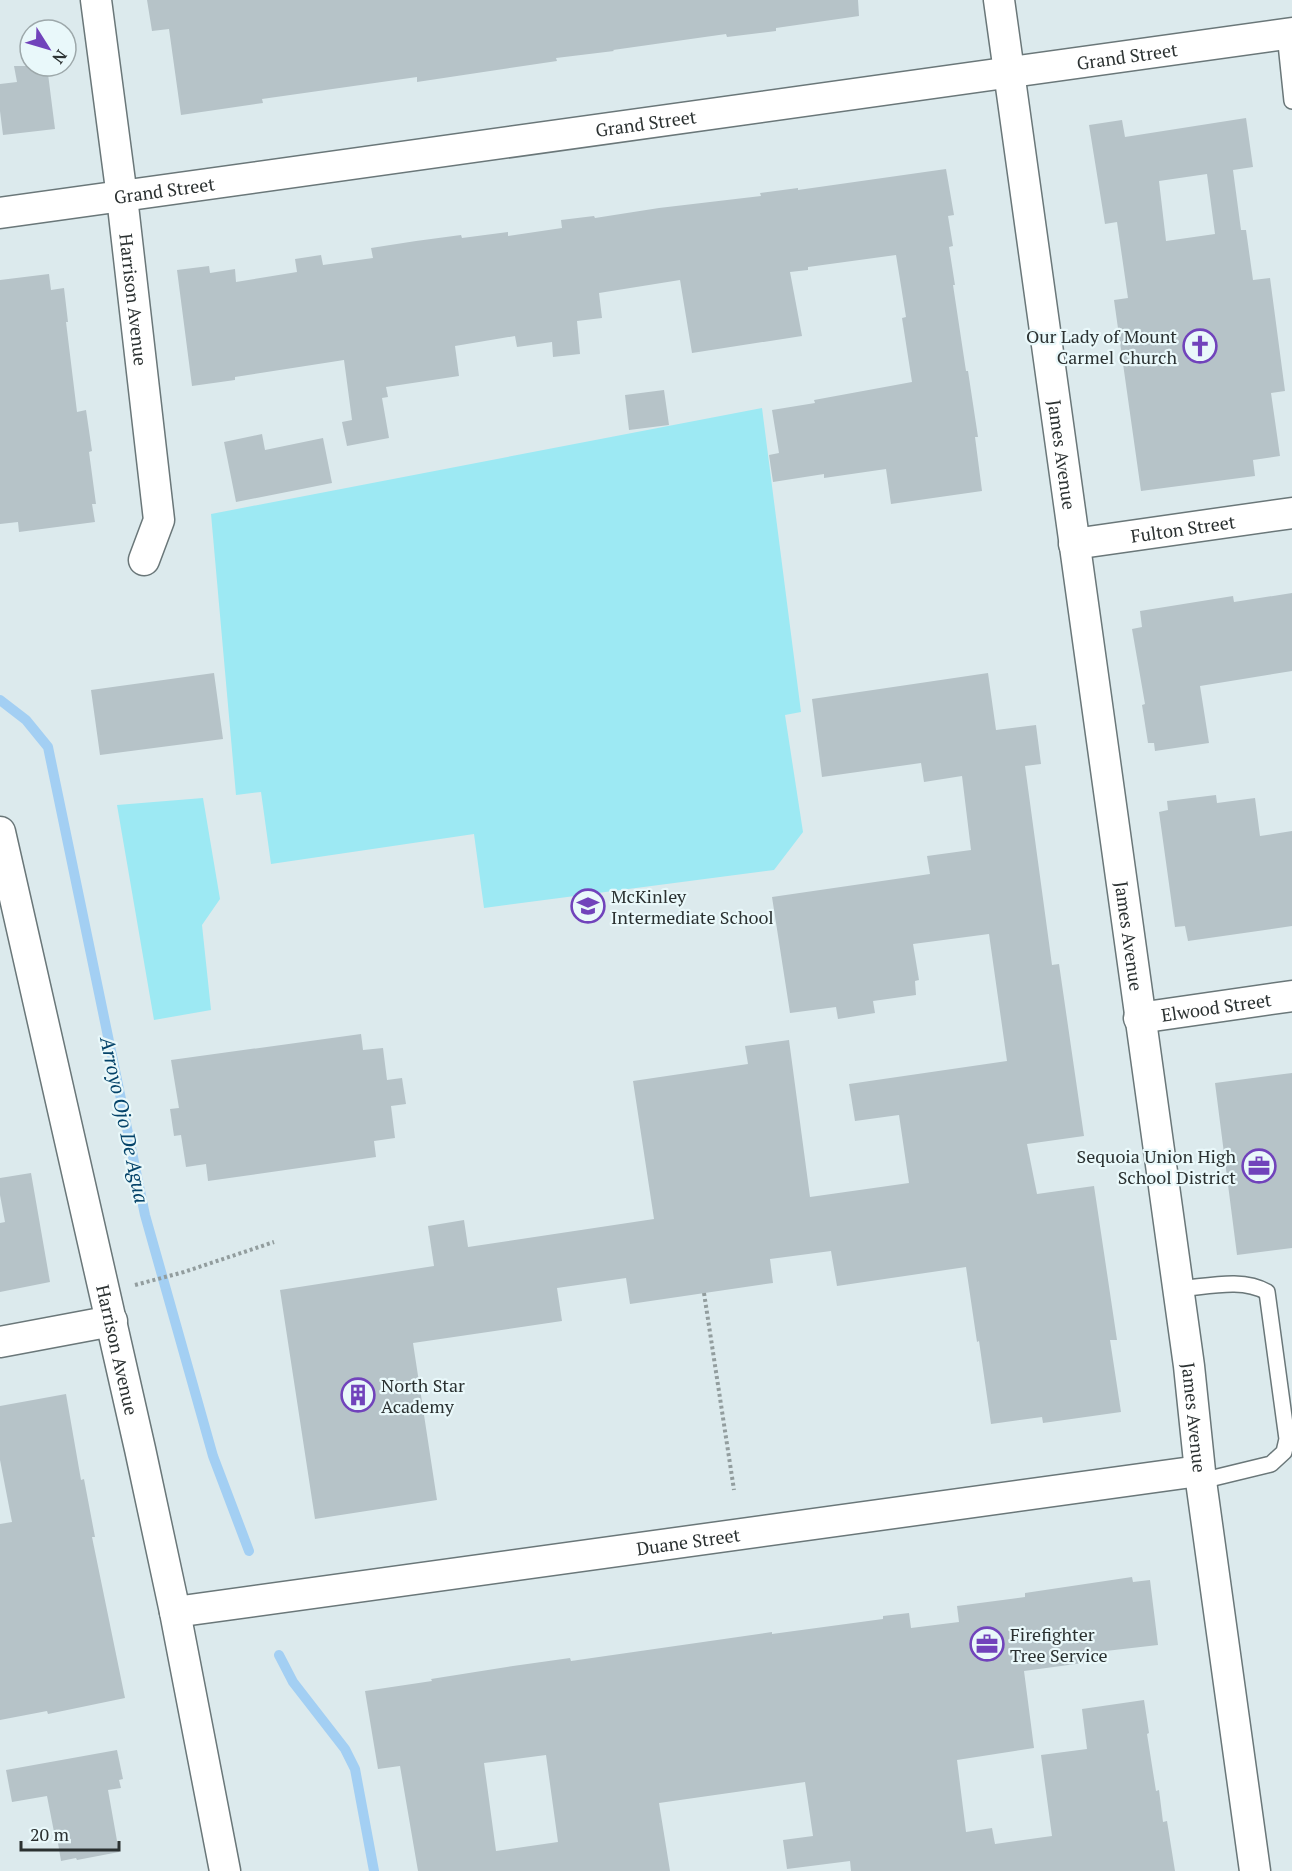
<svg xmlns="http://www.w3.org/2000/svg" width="1292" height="1871" font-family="'PT Serif',serif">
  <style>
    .green { fill: #9de9f3 }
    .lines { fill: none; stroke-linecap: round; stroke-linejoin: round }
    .stream { stroke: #a3cff3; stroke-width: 10 }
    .building { fill: #b6c3c8; fill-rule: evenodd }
    .lane-casing { stroke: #6a7779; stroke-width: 18 }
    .street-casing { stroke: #6a7779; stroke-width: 33 }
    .path { stroke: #929d9e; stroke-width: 4; stroke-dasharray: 3 3; stroke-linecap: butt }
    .lane { stroke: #fff; stroke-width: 15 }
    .street { stroke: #fff; stroke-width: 30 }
    .labels { text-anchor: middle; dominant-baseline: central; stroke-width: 4.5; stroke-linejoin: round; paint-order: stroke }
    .street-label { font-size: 18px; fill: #2b3131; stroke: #e9f8fa }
    .poi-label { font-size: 18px; fill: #2b3131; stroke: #e9f8fa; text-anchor: start }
    .water-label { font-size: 20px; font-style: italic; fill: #044369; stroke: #e9f8fa }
  </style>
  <rect width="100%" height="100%" fill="#dceaed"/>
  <path class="green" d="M 762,408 L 801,712 L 785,715 L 803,832 L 774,870 L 484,908 L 474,834 L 271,864 L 261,792 L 236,795 L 211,514 Z
    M 203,798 L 220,899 L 202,925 L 211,1010 L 154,1020 L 117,805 Z"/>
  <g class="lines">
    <path class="stream" d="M 0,700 L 26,720 L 48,747 L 145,1215 L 213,1456 L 249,1551
      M 279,1655 L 293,1682 L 345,1749 L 355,1769 L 374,1871"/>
  </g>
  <path class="building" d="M 147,0 L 858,0 L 859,16 L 776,28 L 776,31 L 727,37 L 726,34 L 613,50 L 614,51 L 556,58 L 557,61 L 417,82 L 417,77 L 262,99 L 263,103 L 181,115 L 169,29 L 152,31 Z
    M 14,66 L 47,66 L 55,129 L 3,135 L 0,111 L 0,84 L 17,82 Z
    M 1246,118 L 1253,167 L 1233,170 L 1241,230 L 1246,230 L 1253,280 L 1270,278 L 1285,391 L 1271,393 L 1280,456 L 1253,460 L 1255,476 L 1141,491 L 1114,300 L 1128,298 L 1117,222 L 1105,224 L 1089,125 L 1122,120 L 1125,137 ZM 1207,174 L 1215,234 L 1166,241 L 1159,181 Z
    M 946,169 L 954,215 L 948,216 L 953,246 L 949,247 L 955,285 L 953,285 L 966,371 L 968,371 L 978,437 L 975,437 L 982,491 L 891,504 L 886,469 L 824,478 L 824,474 L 773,482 L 769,455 L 779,453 L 772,410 L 815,403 L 814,400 L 912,382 L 902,318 L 906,317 L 896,255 L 808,267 L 808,270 L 790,272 L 802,336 L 692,353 L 680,280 L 599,293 L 602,318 L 577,321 L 580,354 L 553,357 L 552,342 L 517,347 L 515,336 L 455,346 L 459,376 L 386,387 L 388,397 L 382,398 L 389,438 L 347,446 L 342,422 L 352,420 L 344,360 L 235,377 L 235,380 L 192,386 L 177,270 L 209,266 L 210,273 L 235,269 L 236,282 L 297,272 L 295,259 L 321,255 L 323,265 L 373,258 L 371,248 L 416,241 L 461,235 L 462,238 L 508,232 L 508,236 L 562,228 L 561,220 L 594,216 L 595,218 L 659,208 L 761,196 L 760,193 L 798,188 L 798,190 Z
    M 49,274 L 51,290 L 64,288 L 68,322 L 66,322 L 77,412 L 86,410 L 92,451 L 89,452 L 96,504 L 92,504 L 95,522 L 19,532 L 18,522 L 0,524 L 0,280 Z
    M 664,390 L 669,425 L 629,430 L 625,395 Z
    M 262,434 L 265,450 L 323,438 L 332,483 L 236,502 L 224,442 Z
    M 1292,593 L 1292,671 L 1200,686 L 1209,743 L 1155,751 L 1154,743 L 1148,743 L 1142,705 L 1145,704 L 1132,629 L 1142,627 L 1140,611 L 1233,596 L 1234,602 Z
    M 214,673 L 223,739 L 100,755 L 91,690 Z
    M 988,673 L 996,730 L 1036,725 L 1041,764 L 1025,766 L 1052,965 L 1059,964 L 1084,1136 L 1027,1144 L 1037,1194 L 1094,1186 L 1117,1340 L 1110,1340 L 1121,1412 L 1043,1423 L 1042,1417 L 991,1424 L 979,1341 L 977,1342 L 966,1267 L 837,1286 L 831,1251 L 770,1259 L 773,1283 L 630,1304 L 626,1278 L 557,1288 L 562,1321 L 413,1343 L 437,1500 L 315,1519 L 280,1290 L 434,1266 L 428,1226 L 464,1220 L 468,1247 L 654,1219 L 633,1081 L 748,1064 L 745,1046 L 789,1040 L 810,1197 L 909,1183 L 899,1115 L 855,1121 L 849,1084 L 1007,1061 L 989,934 L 913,944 L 919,980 L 915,981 L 916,995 L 873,1001 L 875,1013 L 838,1019 L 836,1007 L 790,1013 L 772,897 L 930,874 L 927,856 L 971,850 L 962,776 L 924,782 L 921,763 L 822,777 L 812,699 Z
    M 1216,795 L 1217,803 L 1255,798 L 1260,836 L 1292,831 L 1292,926 L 1188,941 L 1185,926 L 1175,927 L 1159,812 L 1168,810 L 1167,801 Z
    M 361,1034 L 363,1050 L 383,1048 L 387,1080 L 402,1078 L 406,1104 L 391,1106 L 395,1138 L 374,1141 L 376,1157 L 208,1181 L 206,1164 L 186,1167 L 181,1135 L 174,1136 L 170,1109 L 179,1108 L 171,1060 Z
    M 1292,1073 L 1292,1248 L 1237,1255 L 1215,1083 Z
    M 31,1173 L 50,1282 L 0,1292 L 0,1223 L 5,1222 L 0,1195 L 0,1178 Z
    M 66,1394 L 81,1480 L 84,1479 L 95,1537 L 92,1537 L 125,1698 L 48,1714 L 47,1711 L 0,1720 L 0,1524 L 12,1522 L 0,1460 L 0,1406 Z
    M 1132,1577 L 1133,1582 L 1150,1580 L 1158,1645 L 1097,1652 L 1098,1661 L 1024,1671 L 1034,1748 L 957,1760 L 966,1832 L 992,1828 L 995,1844 L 1052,1836 L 1041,1755 L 1087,1749 L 1082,1709 L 1144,1700 L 1149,1733 L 1147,1734 L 1156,1791 L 1159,1790 L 1163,1822 L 1167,1821 L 1175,1871 L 851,1871 L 850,1861 L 787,1869 L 783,1840 L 813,1836 L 805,1782 L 659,1803 L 670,1871 L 418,1871 L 400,1766 L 378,1769 L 365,1691 L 432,1681 L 431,1679 L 513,1666 L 570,1658 L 571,1661 L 772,1632 L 772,1634 L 883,1619 L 883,1616 L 909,1613 L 911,1628 L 959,1622 L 957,1606 L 1025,1597 L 1025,1593 ZM 546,1755 L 558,1842 L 496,1851 L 484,1763 Z
    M 117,1750 L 123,1779 L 119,1780 L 121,1788 L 108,1790 L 119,1852 L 77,1860 L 76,1858 L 61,1861 L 57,1837 L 55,1837 L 47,1796 L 12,1802 L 6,1770 Z"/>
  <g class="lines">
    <defs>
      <path id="lane" d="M 1285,34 L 1292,101
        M 1178,1289 C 1206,1287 1242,1277 1267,1292 L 1287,1439 L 1284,1452 L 1271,1464 L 1201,1481"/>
      <g id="street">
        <path id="s1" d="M 96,0 L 122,197 L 159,520 L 144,560"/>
        <path id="s2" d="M 999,0 L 1189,1366 L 1201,1481 L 1255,1871"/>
        <path id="s3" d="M 0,213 L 1292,33"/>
        <path id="s4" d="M 1074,544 L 1292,513"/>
        <path id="s5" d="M 0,832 L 140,1449 L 175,1612 L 225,1871"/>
        <path id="s6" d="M 1139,1018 L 1292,996"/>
        <path d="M 0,1342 L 112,1321"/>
        <path id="s7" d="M 175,1612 L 1199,1471"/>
      </g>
    </defs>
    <use href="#lane" class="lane-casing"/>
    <use href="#street" class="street-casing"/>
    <path class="path" d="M 135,1285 L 184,1272 L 274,1242
      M 704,1293 L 734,1490"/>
    <use href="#lane" class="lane"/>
    <use href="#street" class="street"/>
  </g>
  <defs>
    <symbol id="church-ring" viewBox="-11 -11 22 22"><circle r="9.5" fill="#e9f8fa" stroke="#7143bb" stroke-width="1.5"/><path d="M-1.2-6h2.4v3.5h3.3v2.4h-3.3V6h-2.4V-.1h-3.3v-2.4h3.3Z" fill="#7143bb"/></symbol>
    <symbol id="school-ring" viewBox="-11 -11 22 22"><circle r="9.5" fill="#e9f8fa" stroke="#7143bb" stroke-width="1.5"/><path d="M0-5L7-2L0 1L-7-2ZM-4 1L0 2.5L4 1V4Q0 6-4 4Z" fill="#7143bb"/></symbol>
    <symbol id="office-ring" viewBox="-11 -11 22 22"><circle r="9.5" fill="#e9f8fa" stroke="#7143bb" stroke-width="1.5"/><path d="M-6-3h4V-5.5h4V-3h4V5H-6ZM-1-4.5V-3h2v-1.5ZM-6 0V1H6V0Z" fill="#7143bb"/></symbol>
    <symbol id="building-ring" viewBox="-11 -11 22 22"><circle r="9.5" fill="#e9f8fa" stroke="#7143bb" stroke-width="1.5"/><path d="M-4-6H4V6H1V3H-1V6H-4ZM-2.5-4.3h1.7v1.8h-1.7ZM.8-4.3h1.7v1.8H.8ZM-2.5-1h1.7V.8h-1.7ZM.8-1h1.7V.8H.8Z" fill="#7143bb"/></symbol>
  </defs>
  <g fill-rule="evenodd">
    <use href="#church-ring" x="1181" y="327" width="38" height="38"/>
    <use href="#school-ring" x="569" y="887" width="38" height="38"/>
    <use href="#office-ring" x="1240" y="1147" width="38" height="38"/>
    <use href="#building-ring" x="339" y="1376" width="38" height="38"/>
    <use href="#office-ring" x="968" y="1625" width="38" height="38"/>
  </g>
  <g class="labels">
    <g class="street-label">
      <text stroke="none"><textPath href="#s3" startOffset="1138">Grand Street</textPath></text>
      <text stroke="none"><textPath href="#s3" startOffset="652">Grand Street</textPath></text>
      <text stroke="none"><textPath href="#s3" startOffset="166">Grand Street</textPath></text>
      <text stroke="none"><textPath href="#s1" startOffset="302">Harrison Avenue</textPath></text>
      <text stroke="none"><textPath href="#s2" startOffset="459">James Avenue</textPath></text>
      <text stroke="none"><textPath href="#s4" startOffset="110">Fulton Street</textPath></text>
      <text stroke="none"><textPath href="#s2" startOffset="945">James Avenue</textPath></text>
      <text stroke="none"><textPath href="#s6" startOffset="78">Elwood Street</textPath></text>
      <text stroke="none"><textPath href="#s5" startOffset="531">Harrison Avenue</textPath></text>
      <text stroke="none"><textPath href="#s2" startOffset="1431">James Avenue</textPath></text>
      <text stroke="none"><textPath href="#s7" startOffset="518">Duane Street</textPath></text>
    </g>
    <g class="poi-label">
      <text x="1177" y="336" text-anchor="end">Our Lady of Mount<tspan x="1177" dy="21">Carmel Church</tspan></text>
      <text x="611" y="896">McKinley<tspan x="611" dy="21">Intermediate School</tspan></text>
      <text x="1236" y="1156" text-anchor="end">Sequoia Union High<tspan x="1236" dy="21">School District</tspan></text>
      <text x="381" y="1385">North Star<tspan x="381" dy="21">Academy</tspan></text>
      <text x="1010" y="1634">Firefighter<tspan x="1010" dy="21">Tree Service</tspan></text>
    </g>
    <g class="water-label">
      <text transform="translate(125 1120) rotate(78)">Arroyo Ojo De Agua</text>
    </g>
  </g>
  <g transform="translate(48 48) rotate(127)"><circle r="28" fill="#e9f8fa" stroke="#9da8aa" stroke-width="1.5"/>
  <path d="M0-4.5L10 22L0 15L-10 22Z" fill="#7143bb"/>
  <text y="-9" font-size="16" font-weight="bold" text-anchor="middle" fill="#2b3131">N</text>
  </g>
  <path d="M21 1841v9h98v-9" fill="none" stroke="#2b3131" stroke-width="3"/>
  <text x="30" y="1841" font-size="18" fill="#2b3131" stroke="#e9f8fa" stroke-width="4.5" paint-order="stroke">20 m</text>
</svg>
